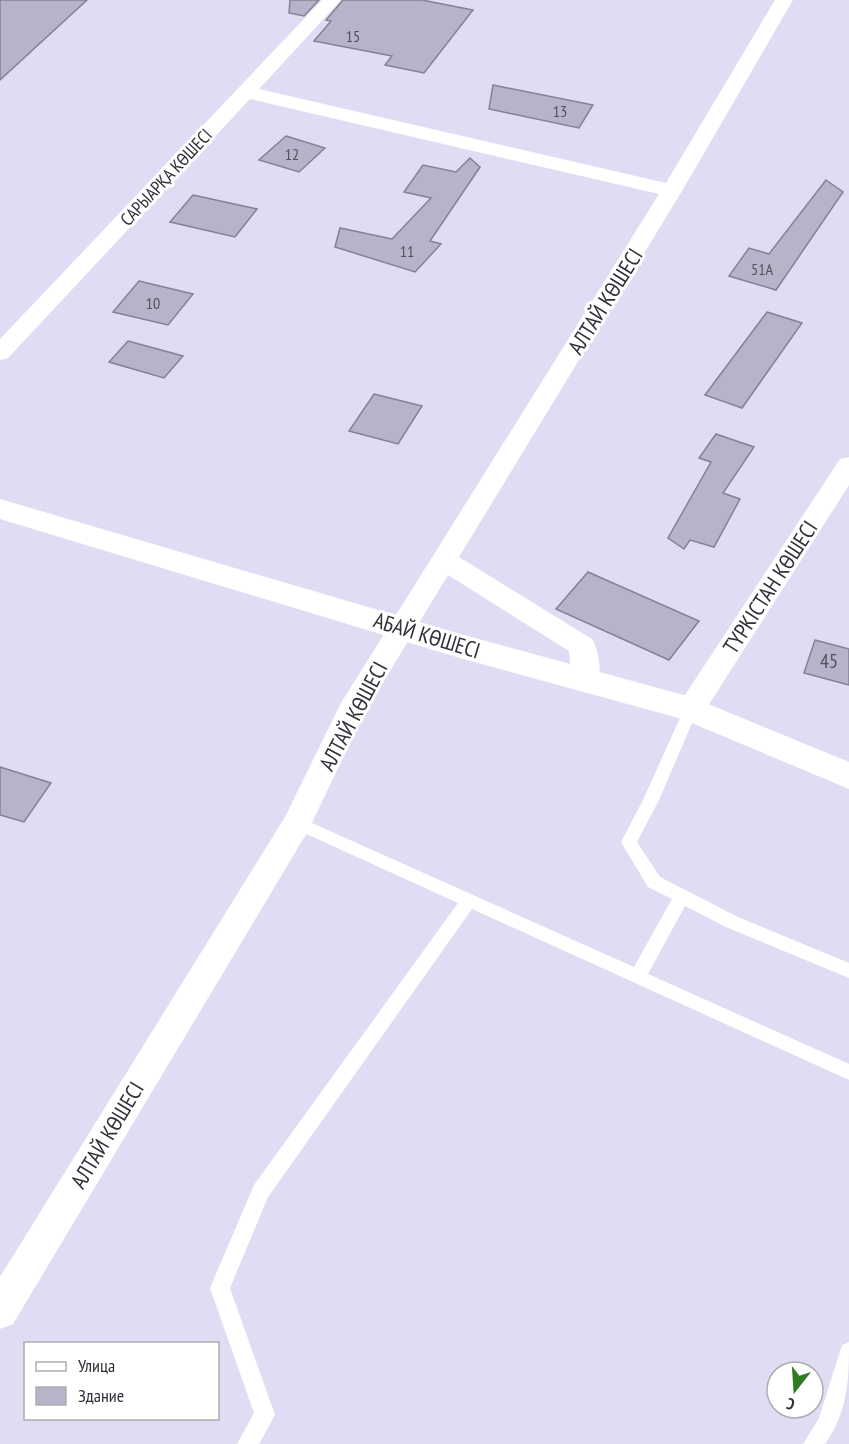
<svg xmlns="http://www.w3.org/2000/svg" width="849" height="1444" font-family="'PT Sans Narrow',sans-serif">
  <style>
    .building { fill: #b6b4c9; stroke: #848195; stroke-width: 1.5 }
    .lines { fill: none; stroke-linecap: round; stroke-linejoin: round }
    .lane { fill: #fff; fill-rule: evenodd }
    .street { fill: #fff; fill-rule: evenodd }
    .secondary { fill: #fff; fill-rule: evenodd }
    .labels { text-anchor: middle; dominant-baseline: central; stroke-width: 6; stroke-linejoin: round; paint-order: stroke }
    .far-number-label { font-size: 16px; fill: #52515d }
    .far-street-label { font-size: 18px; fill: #313039; stroke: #fff }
    .number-label { font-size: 20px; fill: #52515d }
    .street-label { font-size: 22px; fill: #313039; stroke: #fff }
  </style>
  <rect width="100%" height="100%" fill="#dfddf3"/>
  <path class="building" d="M 0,0 L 87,0 L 0,80 Z
    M 290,0 L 319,0 L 304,16 L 289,13 Z
    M 343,0 L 422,0 L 473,10 L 424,73 L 385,65 L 392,56 L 314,41 L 331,21 L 326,20 Z
    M 493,85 L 593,105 L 579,128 L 489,109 Z
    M 286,136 L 325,148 L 299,172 L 259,160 Z
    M 470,158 L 480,167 L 430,241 L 441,244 L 415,272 L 335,247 L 340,228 L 392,239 L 431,198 L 404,192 L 423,165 L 456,172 Z
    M 826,180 L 843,192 L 776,290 L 729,276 L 749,248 L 769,254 Z
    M 193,195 L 257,209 L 235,237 L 170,222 Z
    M 139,281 L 193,294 L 168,325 L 113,312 Z
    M 767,312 L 802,323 L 742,408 L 705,395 Z
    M 128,341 L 183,356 L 164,378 L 109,362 Z
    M 374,394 L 422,406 L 398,444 L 349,431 Z
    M 716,434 L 754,447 L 723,493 L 740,499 L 714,547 L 690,540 L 684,549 L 668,538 L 711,462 L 699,458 Z
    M 588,572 L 699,621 L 669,660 L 556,609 Z
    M 815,640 L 849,649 L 849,685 L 804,673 Z
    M 0,767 L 51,783 L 24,822 L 0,815 Z"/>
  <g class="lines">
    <path class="lane" d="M 691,703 L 696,705 L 698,709 L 659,800 L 637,842 L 660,877 L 738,917 L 849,963 L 849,978 L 726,927 L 685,906 L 648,974 L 849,1064 L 849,1080 L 472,909 L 268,1197 L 230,1288 L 275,1415 L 259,1444 L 237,1444 L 254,1413 L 210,1288 L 254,1185 L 458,903 L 291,827 L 289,823 L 291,819 L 297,817 L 303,819 L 634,967 L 672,899 L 648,887 L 621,842 L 643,800 L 684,709 L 686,705 Z
      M 849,1342 C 849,1380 848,1412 825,1444 L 803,1444 L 819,1418 L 842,1345 Z"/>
    <path class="street" d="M 322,0 L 341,0 L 259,89 L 666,183 L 775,0 L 793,0 L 682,191 L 459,557 L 592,639 C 599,651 603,675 596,687 L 586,690 L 576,687 L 572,680 L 569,651 L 448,575 L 364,714 L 308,831 L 13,1324 L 0,1329 L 0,1277 L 285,817 L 341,703 L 659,194 L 250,99 L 8,358 L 0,360 L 0,339 Z
      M 849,457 L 849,485 L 701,717 L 691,720 L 681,717 L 677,709 L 681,701 L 840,459 Z"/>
    <path class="secondary" d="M 0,499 L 453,632 L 691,697 L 849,762 L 849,789 L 682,719 L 453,656 L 0,519 Z"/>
  </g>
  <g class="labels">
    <g class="far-number-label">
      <text x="353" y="36">15</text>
      <text x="560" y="111">13</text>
      <text x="292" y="154">12</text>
      <text x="407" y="251">11</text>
      <text x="762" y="269">51А</text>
      <text x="153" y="303">10</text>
    </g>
    <g class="far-street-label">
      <text transform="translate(166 177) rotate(-47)">САРЫАРҚА КӨШЕСІ</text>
    </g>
    <g class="number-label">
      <text x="829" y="661">45</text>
    </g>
    <g class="street-label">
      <text transform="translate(605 301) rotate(-58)">АЛТАЙ КӨШЕСІ</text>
      <text transform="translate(770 587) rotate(-57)">ТҮРКІСТАН КӨШЕСІ</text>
      <text transform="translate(427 635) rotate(17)">АБАЙ КӨШЕСІ</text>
      <text transform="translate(353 716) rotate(-62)">АЛТАЙ КӨШЕСІ</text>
      <text transform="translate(107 1135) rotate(-59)">АЛТАЙ КӨШЕСІ</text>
    </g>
  </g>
  <rect x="24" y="1342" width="195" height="78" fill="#ffffff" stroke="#adacb0" stroke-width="1.5"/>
  <rect x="36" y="1362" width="30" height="9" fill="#ffffff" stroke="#adacb0" stroke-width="1.5"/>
  <text x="78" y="1372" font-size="18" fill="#313039">Улица</text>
  <rect x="36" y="1387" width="30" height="18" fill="#b6b4c9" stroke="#adacb0" stroke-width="1.5"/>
  <text x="78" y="1402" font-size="18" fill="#313039">Здание</text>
  <g transform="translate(795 1390) rotate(197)"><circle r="28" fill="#ffffff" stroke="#adacb0" stroke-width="1.5"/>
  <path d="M0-4.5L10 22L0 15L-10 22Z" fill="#307b22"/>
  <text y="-9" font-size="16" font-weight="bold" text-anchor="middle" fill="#313039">С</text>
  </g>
</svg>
